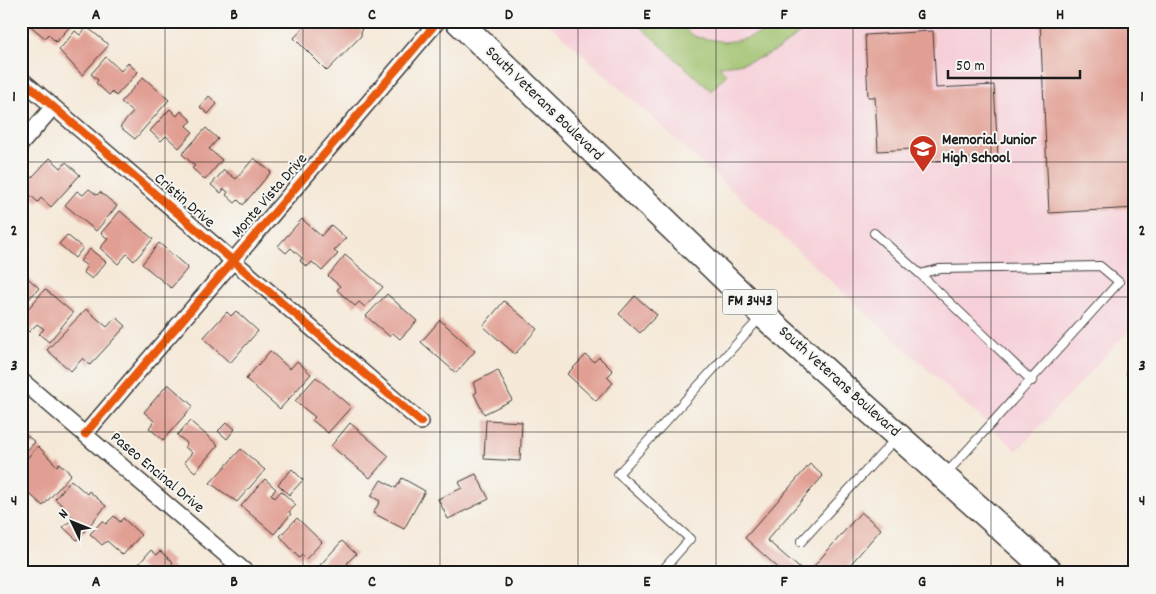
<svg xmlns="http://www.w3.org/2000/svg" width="1156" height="594" font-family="Dekko,sans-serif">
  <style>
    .built { fill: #f6cfd8 }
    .green { fill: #9ec06a; stroke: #5d6e43 }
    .building { fill: #e19e93 }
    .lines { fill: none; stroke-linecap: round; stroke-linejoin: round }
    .lane-casing { stroke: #3d3b38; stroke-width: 10 }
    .street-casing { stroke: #3d3b38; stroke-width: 18 }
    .primary-casing { stroke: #3d3b38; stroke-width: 28 }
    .lane { stroke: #fff; stroke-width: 8 }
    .street { stroke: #fff; stroke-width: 15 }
    .primary { stroke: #fff; stroke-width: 25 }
    .cycleway-casing { stroke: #f6f6f2; stroke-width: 11 }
    .cycleway { stroke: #e8590c; stroke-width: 8 }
    .grid { fill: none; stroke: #1c1c1c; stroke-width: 1; stroke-opacity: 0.55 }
    .labels { text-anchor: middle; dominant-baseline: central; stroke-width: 4; stroke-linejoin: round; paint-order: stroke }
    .shield { fill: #f6f6f2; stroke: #5d5d5c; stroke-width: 1 }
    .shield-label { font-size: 15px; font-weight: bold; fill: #1c1c1c }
    .street-label { font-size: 16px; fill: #1c1c1c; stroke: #f6f6f2 }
    .poi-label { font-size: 16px; font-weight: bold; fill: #1c1c1c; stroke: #f6f6f2; text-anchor: start }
    .neatline { fill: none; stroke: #1c1c1c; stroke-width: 2 }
    .grid-label { font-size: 16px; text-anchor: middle; font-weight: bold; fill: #1c1c1c }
  </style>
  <rect width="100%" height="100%" fill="#f6f6f2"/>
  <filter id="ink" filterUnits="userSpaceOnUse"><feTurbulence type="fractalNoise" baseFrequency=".02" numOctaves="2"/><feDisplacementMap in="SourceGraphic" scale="10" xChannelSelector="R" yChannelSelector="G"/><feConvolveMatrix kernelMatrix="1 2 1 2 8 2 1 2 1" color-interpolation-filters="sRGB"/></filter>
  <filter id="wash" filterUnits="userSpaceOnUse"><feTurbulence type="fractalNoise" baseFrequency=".0096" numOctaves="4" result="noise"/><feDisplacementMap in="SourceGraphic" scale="20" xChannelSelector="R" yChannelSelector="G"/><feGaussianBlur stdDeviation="1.12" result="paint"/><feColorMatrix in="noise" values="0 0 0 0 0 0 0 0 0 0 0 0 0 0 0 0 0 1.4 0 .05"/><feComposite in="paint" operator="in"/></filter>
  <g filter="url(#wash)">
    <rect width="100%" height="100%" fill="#f5e8d7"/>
    <path class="built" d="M 546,21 L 1135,21 L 1135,324 L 1017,451 Z"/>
    <path class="green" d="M 634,21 L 671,21 L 696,37 L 726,42 L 744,39 L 762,33 L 779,21 L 811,21 C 785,50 758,64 719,66 L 727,74 L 711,91 Z"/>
    <g id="blocks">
      <path class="building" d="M 30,21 L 71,21 L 73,23 L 56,42 L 48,34 L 45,38 L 28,24 Z
        M 310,21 L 362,21 L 361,36 L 327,71 L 294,38 Z
        M 1040,21 L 1135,21 L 1135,208 L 1049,213 Z
        M 87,27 L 109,45 L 82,75 L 59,50 L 75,31 L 80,35 Z
        M 933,31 L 936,88 L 994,85 L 998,157 L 931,161 L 930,148 L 878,151 L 875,97 L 868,97 L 865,35 Z
        M 106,57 L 121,71 L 128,63 L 138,72 L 116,96 L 112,92 L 109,95 L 96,83 L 98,80 L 91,74 Z
        M 143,77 L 169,100 L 135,139 L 120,127 L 133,112 L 121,102 Z
        M 209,96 L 217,104 L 208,114 L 200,107 Z
        M 170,109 L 177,116 L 181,111 L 192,121 L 186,126 L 193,132 L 179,148 L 166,136 L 161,141 L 150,131 Z
        M 206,128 L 218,139 L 209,149 L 222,160 L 205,180 L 192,168 L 195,166 L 182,154 Z
        M 50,158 L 61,168 L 66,162 L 80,175 L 51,207 L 41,198 L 38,202 L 22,188 Z
        M 254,158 L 271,172 L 243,205 L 238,200 L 235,203 L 226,195 L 228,192 L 224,189 L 221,193 L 211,185 L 224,170 L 236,179 Z
        M 89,189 L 97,195 L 100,192 L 117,206 L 96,231 L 65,205 L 77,191 L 83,195 Z
        M 120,211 L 153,239 L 134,261 L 127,254 L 118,264 L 100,248 L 108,239 L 101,233 Z
        M 302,219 L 321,236 L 331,225 L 346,238 L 334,251 L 338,254 L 322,271 L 312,262 L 307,267 L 300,261 L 302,258 L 291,248 L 286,253 L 278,246 Z
        M 67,235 L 83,248 L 75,258 L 59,244 Z
        M 159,243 L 188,268 L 171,288 L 142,264 Z
        M 90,249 L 106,262 L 92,279 L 83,272 L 87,266 L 80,261 Z
        M 345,255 L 383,287 L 365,307 L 359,302 L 355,306 L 337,290 L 340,286 L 328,276 Z
        M 21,272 L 39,288 L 21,308 Z
        M 45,289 L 73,313 L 49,342 L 39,334 L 44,329 L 37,324 L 29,332 L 21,325 L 21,317 Z
        M 387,294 L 417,321 L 400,339 L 393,333 L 389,336 L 366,316 Z
        M 635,296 L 657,315 L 640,333 L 619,314 Z
        M 504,301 L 537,329 L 515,354 L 483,326 Z
        M 86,309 L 107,327 L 116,317 L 126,326 L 90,365 L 83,358 L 71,371 L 47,350 Z
        M 236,311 L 258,331 L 230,363 L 203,338 L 227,312 L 231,316 Z
        M 440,320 L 475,351 L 456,373 L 421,342 Z
        M 270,351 L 290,369 L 297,361 L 311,374 L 280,409 L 246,379 Z
        M 586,355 L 594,362 L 599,357 L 613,371 L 607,377 L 613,383 L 596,401 L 567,374 Z
        M 498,370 L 512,400 L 484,414 L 474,394 L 477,392 L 473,383 Z
        M 316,377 L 351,407 L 328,433 L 312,420 L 315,417 L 295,401 Z
        M 168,384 L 193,406 L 163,440 L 149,428 L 154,421 L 144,412 Z
        M 486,420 L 522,422 L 520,461 L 484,459 Z
        M 190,421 L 218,445 L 195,472 L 184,462 L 192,453 L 185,447 L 187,443 L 177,435 Z
        M 227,422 L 235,429 L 227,439 L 218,431 Z
        M 350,423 L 389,456 L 370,478 L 331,446 Z
        M 21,431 L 35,442 L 21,457 Z
        M 38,446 L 57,466 L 59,463 L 71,474 L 43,506 L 21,486 L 21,465 Z
        M 241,449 L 265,470 L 237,502 L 210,483 Z
        M 810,464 L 823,476 L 767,540 L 805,573 L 784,573 L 745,538 Z
        M 292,469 L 303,480 L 289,495 L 278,484 Z
        M 476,474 L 489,499 L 448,519 L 438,499 L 462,488 L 459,482 Z
        M 402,478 L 425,491 L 404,529 L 373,513 L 380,501 L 371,496 L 381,480 L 396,488 Z
        M 265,479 L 276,489 L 271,494 L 275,498 L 281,491 L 296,505 L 289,512 L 291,514 L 274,534 L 241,506 Z
        M 71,480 L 87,494 L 89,491 L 106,506 L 77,540 L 63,527 L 74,518 L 61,510 L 64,507 L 55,499 Z
        M 861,512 L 881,529 L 843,573 L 808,573 Z
        M 114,516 L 120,522 L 123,518 L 141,535 L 123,555 L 107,541 L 102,545 L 90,534 L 102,521 L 106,524 Z
        M 297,518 L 322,542 L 306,559 L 302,555 L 299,558 L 280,536 Z
        M 342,541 L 356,554 L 347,563 L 358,573 L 313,573 Z
        M 151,550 L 157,555 L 160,551 L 173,562 L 171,566 L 177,571 L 176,573 L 143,573 L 145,571 L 138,565 Z"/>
    </g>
  </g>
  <g filter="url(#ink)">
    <use href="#blocks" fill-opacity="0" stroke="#3d3b38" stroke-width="1"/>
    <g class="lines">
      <defs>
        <path id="lane" d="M 874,233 L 920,274 L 939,269 L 1100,266 L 1119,282 L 945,475
          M 920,274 L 1032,381
          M 801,542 L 896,438
          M 660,573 L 690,539 L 618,474 L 760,318"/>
        <path id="street" d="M 21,79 L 421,422
          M 21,144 L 53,107
          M 1135,371 L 1135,372
          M 21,380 L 247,573
          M 85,434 L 438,21"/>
        <path id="primary" d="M 458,21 L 763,315 L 1051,573"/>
      </defs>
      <use href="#lane" class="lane-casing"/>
      <use href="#street" class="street-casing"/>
      <use href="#primary" class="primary-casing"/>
      <use href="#lane" class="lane"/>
      <use href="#street" class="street"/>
      <use href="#primary" class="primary"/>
      <defs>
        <path id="cycleway" d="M 21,79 L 421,422
          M 85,434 L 438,21"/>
      </defs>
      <use href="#cycleway" class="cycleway-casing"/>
      <use href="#cycleway" class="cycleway"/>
    </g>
  </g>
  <path class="grid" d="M 165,21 L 165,573M 303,21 L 303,573M 440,21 L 440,573M 578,21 L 578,573M 716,21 L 716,573M 853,21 L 853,573M 991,21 L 991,573M 21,162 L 1135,162M 21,297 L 1135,297M 21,432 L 1135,432"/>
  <defs>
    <symbol id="school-pin" viewBox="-11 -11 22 30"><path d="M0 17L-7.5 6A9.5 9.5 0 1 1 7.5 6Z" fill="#c8321e" stroke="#f6f6f2"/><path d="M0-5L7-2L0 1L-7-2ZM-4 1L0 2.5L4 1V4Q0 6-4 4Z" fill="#fff"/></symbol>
  </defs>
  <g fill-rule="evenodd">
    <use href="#school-pin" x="907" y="133" width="32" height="43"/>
  </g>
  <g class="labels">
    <rect class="shield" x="722.5" y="289.5" width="55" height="25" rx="4"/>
    <g class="shield-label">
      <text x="750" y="302">FM 3443</text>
    </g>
    <g class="street-label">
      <text transform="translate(544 104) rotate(44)">South Veterans Boulevard</text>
      <text transform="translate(270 196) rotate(-49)">Monte Vista Drive</text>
      <text transform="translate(184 201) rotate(41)">Cristin Drive</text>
      <text transform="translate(839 382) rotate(42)">South Veterans Boulevard</text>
      <text transform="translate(157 473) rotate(40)">Paseo Encinal Drive</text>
    </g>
    <g class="poi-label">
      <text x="942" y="140">Memorial Junior<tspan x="942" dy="18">High School</tspan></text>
    </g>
  </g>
  <rect width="1156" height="594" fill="none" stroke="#f6f6f2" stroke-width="55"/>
  <g transform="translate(72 522) rotate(313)" stroke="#f6f6f2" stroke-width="4" paint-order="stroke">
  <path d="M0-4L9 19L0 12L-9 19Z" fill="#1c1c1c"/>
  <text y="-8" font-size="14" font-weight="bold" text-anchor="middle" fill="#1c1c1c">N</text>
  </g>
  <path d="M948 70v8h132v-8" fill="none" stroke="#1c1c1c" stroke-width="2.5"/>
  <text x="956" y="70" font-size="15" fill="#1c1c1c" stroke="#f6f6f2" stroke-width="4" paint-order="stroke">50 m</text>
  <rect x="28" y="28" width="1100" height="538" class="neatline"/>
  <g class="grid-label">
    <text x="96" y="19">A</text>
    <text x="234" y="19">B</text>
    <text x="372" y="19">C</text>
    <text x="509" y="19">D</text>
    <text x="647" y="19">E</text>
    <text x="784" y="19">F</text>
    <text x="922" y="19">G</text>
    <text x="1060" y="19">H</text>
    <text x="14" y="101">1</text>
    <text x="1142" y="101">1</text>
    <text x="14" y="235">2</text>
    <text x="1142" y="235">2</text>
    <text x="14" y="370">3</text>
    <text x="1142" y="370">3</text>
    <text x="14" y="505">4</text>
    <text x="1142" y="505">4</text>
    <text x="96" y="586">A</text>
    <text x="234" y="586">B</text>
    <text x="372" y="586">C</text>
    <text x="509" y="586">D</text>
    <text x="647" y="586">E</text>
    <text x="784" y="586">F</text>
    <text x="922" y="586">G</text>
    <text x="1060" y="586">H</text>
  </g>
</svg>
